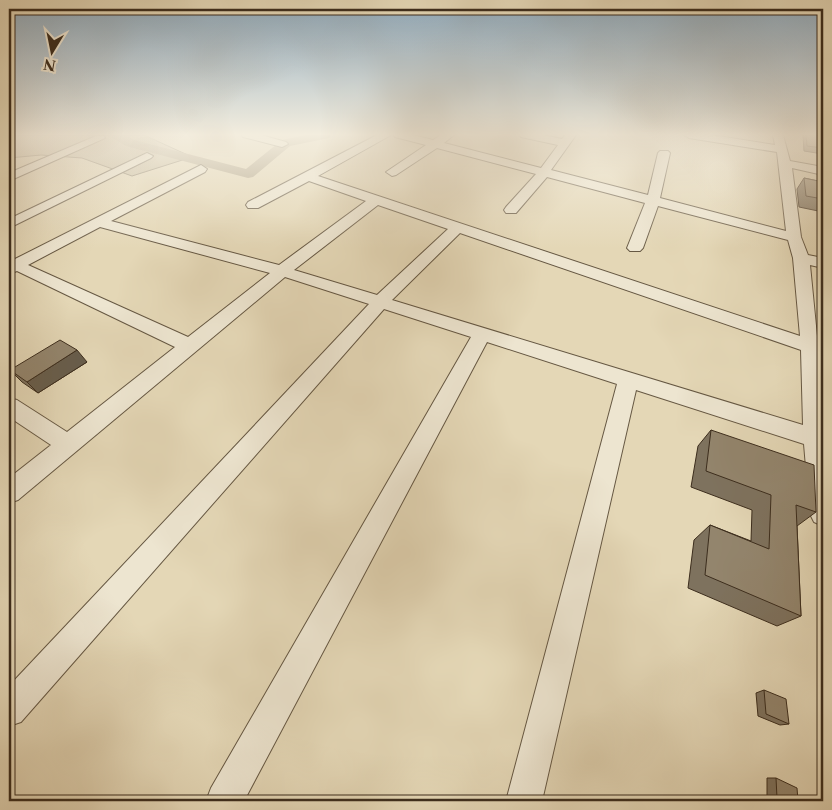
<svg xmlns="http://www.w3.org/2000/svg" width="832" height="810" font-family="'Libre Caslon Text',serif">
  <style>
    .green { fill: #c7ba9c; stroke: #82745c }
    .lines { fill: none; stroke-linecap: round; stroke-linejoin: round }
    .canal { fill: #ab9d82; fill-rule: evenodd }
    .street-casing { stroke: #665843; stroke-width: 2 }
    .street { fill: #ede5d0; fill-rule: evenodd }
    .wall { fill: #7e725e; stroke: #3c2d1d }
    .shaded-wall { fill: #675d4c; stroke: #3c2d1d }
    .building { fill: #93856d; stroke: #3c2d1d }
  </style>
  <rect width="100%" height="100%" fill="#e4d7b6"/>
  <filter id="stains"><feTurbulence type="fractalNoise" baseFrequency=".004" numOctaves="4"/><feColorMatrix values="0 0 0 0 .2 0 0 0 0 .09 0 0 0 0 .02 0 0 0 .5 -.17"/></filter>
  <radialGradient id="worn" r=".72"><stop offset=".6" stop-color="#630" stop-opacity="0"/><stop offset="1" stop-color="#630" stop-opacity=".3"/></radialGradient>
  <path class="green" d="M 9,135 L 144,135 L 192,157 L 132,176 L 82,158 L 41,155 L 9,158 Z"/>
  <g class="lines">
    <path class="canal" d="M 108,135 L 124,135 L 134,140 L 246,169 L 282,140 L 306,135 L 331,135 L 329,138 L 290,146 L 253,177 L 248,178 L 126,146 Z"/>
    <defs>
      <path id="street" d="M 242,135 L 261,135 L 286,142 L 288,144 L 282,147 L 243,137 Z
        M 377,135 L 391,135 L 318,176 L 800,336 L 793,258 L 788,240 L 658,206 L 643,248 L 640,251 L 630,251 L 627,248 L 645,203 L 547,177 L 516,213 L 506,213 L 504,210 L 506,207 L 536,174 L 437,148 L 396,175 L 392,176 L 386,172 L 426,145 L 395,137 L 394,135 L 413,135 L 433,140 L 441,135 L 454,135 L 444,143 L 541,168 L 558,145 L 521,137 L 520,135 L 543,135 L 562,139 L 565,135 L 576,135 L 551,170 L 648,195 L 658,153 L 660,151 L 668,151 L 670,153 L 660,198 L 786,231 L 777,152 L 689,138 L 684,135 L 712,135 L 775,145 L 773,135 L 783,135 L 790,161 L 823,167 L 823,175 L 792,168 L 801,237 L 808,255 L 823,258 L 823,268 L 810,265 L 823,397 L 823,526 L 814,522 L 810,514 L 804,444 L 636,390 L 542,801 L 506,801 L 617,384 L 487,342 L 244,801 L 206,801 L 211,788 L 471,337 L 384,309 L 21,722 L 9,726 L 9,686 L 369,304 L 285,277 L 18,500 L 9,503 L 9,478 L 51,445 L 9,417 L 9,398 L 17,400 L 67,432 L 175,347 L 17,271 L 9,274 L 9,257 L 15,259 L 201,165 L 207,169 L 205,172 L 111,221 L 279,265 L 366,201 L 309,181 L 258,208 L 248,208 L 246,205 L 248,202 ZM 378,205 L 448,229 L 377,295 L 294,270 ZM 100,227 L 270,273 L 188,337 L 28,265 ZM 460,233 L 801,350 L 803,425 L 392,300 Z
        M 96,136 L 104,136 L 105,138 L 9,181 L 9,173 Z
        M 147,153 L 153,156 L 151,158 L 9,228 L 9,219 Z"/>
    </defs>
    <use href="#street" class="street-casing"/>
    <use href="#street" class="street"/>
  </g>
  <path class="wall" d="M 803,135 L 823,135 L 823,154 L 804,151 Z
    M 804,178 L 823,182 L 823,212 L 799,207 L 797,189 Z
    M 87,362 L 38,393 L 22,382 L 10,370 Z
    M 711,430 L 816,512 L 797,526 L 801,616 L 777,626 L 688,588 L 694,540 L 710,525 L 751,541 L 752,510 L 691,487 L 698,446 Z
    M 764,690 L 789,724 L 780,725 L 758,716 L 756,693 Z
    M 767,778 L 776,778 L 798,801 L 774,801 L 767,798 Z"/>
  <path class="shaded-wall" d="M 77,350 L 87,362 L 38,393 L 27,382 Z"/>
  <path class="building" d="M 806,135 L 823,135 L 823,148 L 807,146 Z
    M 804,178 L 823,182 L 823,199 L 806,196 Z
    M 60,340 L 77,350 L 27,382 L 10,370 Z
    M 711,430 L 814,465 L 816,512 L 796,505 L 801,616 L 705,575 L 710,525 L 769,549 L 771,495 L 706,471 Z
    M 764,690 L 786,699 L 789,724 L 766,714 Z
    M 776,778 L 797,788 L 798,801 L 783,801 L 777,798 Z"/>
  <linearGradient id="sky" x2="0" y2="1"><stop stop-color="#8fabbf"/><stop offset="0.54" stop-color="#f3edde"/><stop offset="1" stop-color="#f3edde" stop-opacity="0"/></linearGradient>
  <rect width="832" height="249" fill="url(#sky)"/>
  <rect width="832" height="810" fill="none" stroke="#e4d7b6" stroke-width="30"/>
  <rect x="10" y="10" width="812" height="790" fill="none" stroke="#3c2d1d" stroke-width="2.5"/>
  <rect x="15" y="15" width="802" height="780" fill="none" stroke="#3c2d1d"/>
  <g transform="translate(52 52) rotate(190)" stroke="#ede5d0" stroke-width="4" paint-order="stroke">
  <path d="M0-4L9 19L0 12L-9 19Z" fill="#3c2d1d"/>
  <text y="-8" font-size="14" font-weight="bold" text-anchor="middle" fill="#3c2d1d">N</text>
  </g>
  <rect width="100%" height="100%" filter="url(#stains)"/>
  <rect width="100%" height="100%" fill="url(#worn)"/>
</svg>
